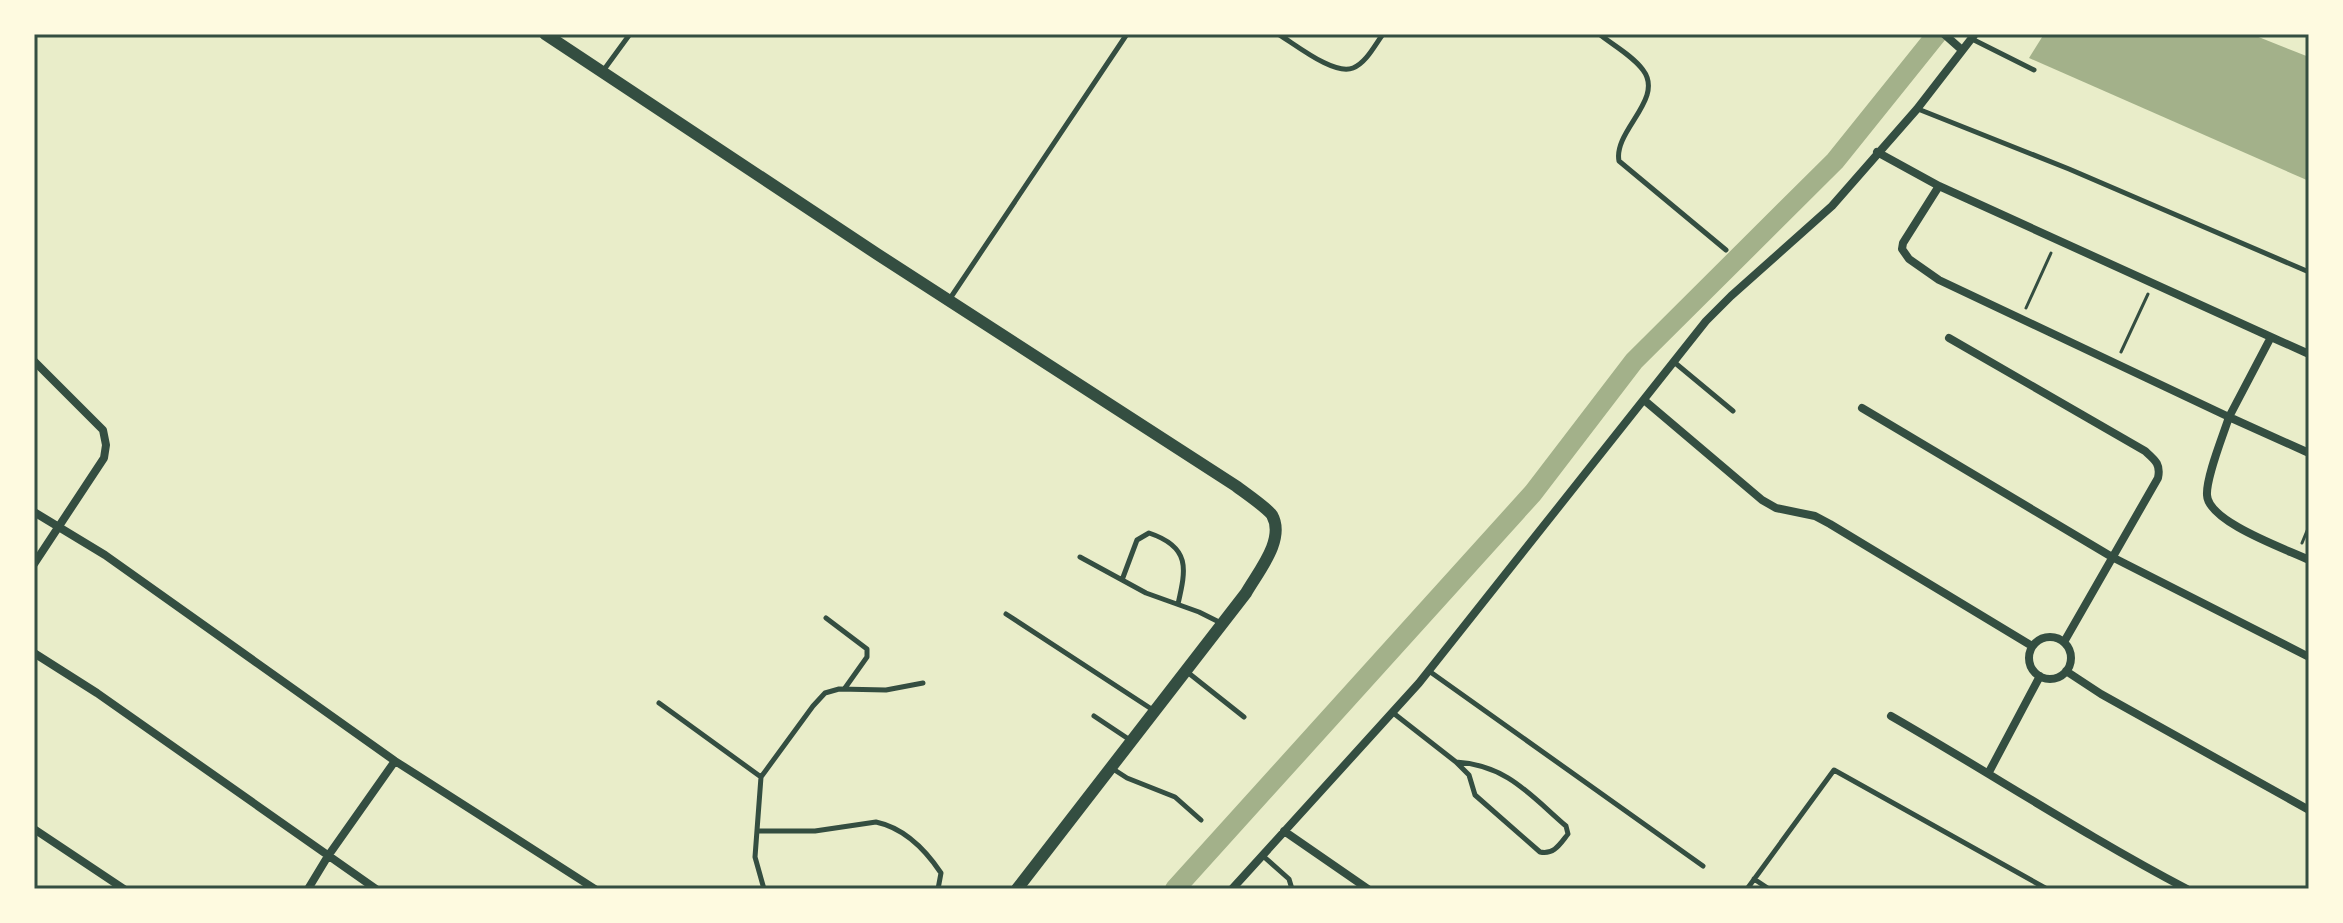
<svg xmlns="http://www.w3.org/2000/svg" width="2343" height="923" font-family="'Sofia Sans Condensed',sans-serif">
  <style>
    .water { fill: #a3b18a }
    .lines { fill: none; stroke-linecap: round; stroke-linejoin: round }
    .canal { stroke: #a3b18a; stroke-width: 20 }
    .path { stroke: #344e41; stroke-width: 3 }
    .service { stroke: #344e41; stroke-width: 5 }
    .minor { stroke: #344e41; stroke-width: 8 }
    .tertiary { stroke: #344e41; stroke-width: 12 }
    .neatline { fill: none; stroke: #344e41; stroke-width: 3 }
  </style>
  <rect width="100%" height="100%" fill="#e9edc9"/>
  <path class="water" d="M 2044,34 L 2251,34 L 2309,57 L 2309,181 L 2029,58 Z"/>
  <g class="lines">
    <path class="canal" d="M 1175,889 L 1533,493 L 1634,361 L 1835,161 L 1937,34"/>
    <path class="path" d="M 2026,308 L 2051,253
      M 2121,352 L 2148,294
      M 2302,543 L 2309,526"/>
    <path class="service" d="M 1278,34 C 1295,44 1334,76 1353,68 C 1366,63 1375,45 1383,34
      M 1599,34 C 1613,45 1633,56 1643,70 C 1665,99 1613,131 1619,161 L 1726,250
      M 1972,39 L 2034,70
      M 603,71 L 630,34
      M 1918,109 L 2069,169 L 2309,272
      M 949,300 L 1127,34
      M 1674,362 L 1733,411
      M 1080,557 L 1146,593 L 1199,612 L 1221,623
      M 1122,580 L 1137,540 L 1149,533 C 1191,547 1186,569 1178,604
      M 1006,614 L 1153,710
      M 826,618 L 867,649 L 867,657 L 845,688
      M 1186,671 L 1244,717
      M 1429,671 L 1703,866
      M 659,703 L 761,777
      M 1392,712 L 1456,762 L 1469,775 L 1475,795 L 1540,852 C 1554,855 1560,844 1568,834 L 1566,826 C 1530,795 1507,765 1456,762
      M 1094,716 L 1130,740
      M 1110,767 L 1127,778 L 1175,797 L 1201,820
      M 757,831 L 815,831 L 876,822 C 904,828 925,849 941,873 L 938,889
      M 1263,856 L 1289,879 L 1292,889
      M 1754,879 L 1769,889
      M 764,889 L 755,857 L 761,777 L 813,706 L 825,693 L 839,689 L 886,690 L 923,683
      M 1747,889 L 1834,770 L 2047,889"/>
    <path class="minor" d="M 1944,34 L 1962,50
      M 1877,152 L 1939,186 L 1903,243 L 1902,249 L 1909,259 L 1939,280 L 2229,417 C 2223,436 2206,477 2207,495 C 2208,522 2286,549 2309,560
      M 1939,186 L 2271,337
      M 1949,338 L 2145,451 C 2155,460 2161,464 2158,478 L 2064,642
      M 2309,354 L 2271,337 L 2229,417 L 2309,453
      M 34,361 L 103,430 L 106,445 L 104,458 L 34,564
      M 1644,400 L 1762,500 L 1776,508 L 1815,516 L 1830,524 L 2032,646
      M 1862,408 L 2112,557 L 2309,657
      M 34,512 L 105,555 L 395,761 L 595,889
      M2029 658a21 21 0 1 1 42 0a21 21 0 1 1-42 0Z
      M 34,653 L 97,693 L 376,889
      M 2066,671 L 2101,694 L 2309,810
      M 1891,716 C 1990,773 2086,836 2187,889
      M 1989,772 L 2040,676
      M 34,829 L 124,889
      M 1284,831 L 1368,889
      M 308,889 L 328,856 L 395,761
      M 1232,889 L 1419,683 L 1706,321 L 1731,296 L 1832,206 L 1917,109 L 1975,34"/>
    <path class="tertiary" d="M 545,34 L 877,254 L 1236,486 C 1245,493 1266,507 1272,515 C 1286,540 1257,573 1246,593 L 1017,889"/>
  </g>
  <rect width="2343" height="923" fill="none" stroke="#fefae0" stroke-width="72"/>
  <rect x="36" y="36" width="2271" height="851" class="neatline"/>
</svg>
